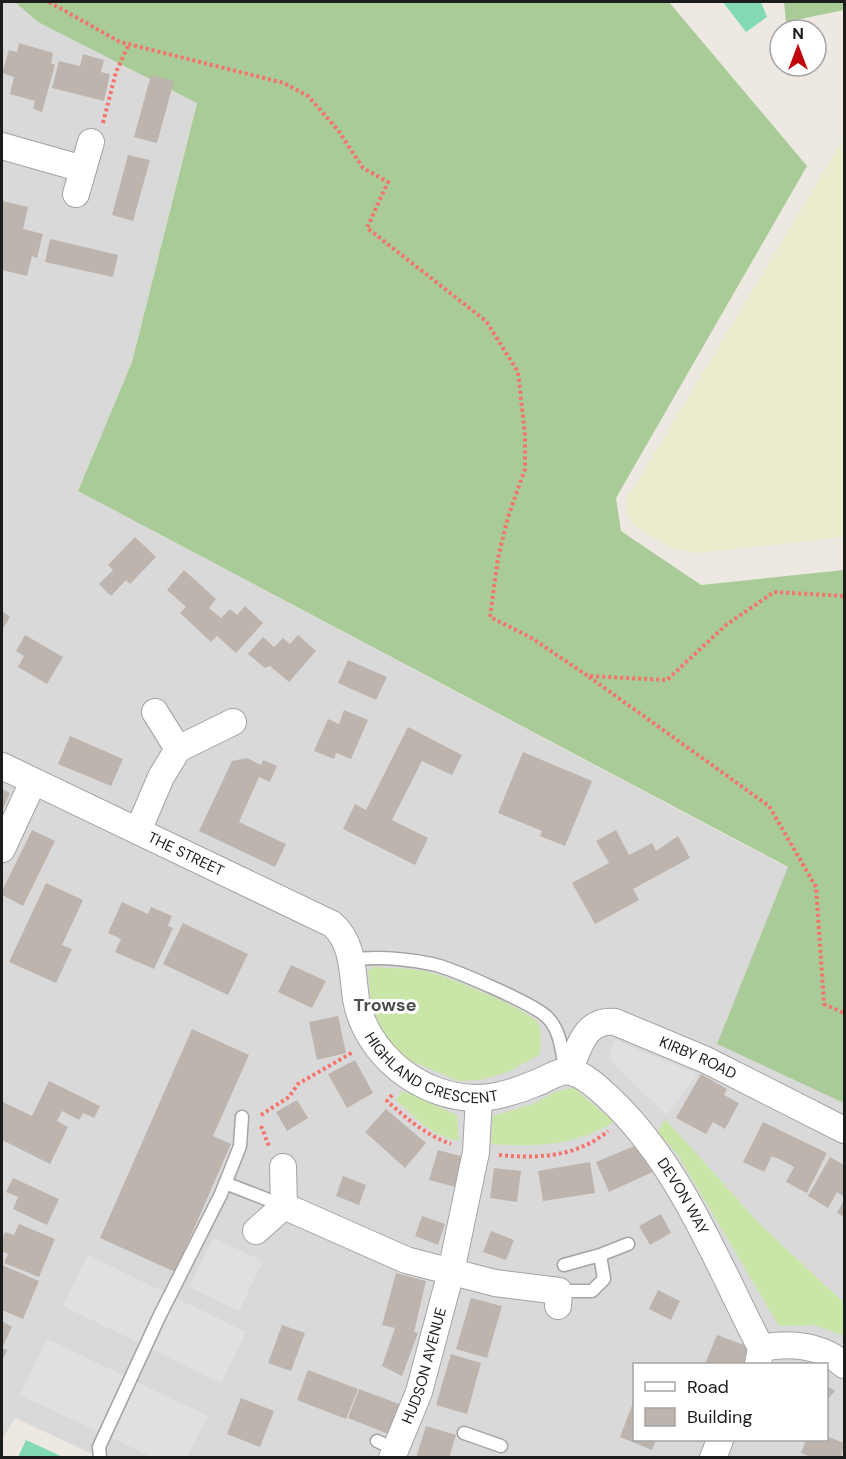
<svg xmlns="http://www.w3.org/2000/svg" width="846" height="1459" font-family="'DM Sans',sans-serif">
  <style>
    .residential { fill: #dad9d9; fill-rule: evenodd }
    .farmland { fill: #ebeccd }
    .grass { fill: #c9e6a8 }
    .forest { fill: #a9cb97 }
    .pitch { fill: #81dab4 }
    .parking { fill: #e0e0e0 }
    .building { fill: #bdb4ae }
    .lines { fill: none; stroke-linecap: round; stroke-linejoin: round }
    .service-casing { stroke: #a3a3a3; stroke-width: 15 }
    .minor-casing { stroke: #a3a3a3; stroke-width: 28 }
    .path { stroke: #f5736b; stroke-width: 4; stroke-dasharray: 3 3; stroke-linecap: butt }
    .service { stroke: #fff; stroke-width: 12 }
    .minor { stroke: #fff; stroke-width: 26 }
    .labels { text-anchor: middle; dominant-baseline: central; stroke-width: 6; stroke-linejoin: round; paint-order: stroke }
    .street-label { font-size: 15px; fill: #1c1c1c; stroke: #fff }
    .quarter-label { font-size: 18px; font-weight: bold; fill: #4f4f4f; stroke: #fff }
  </style>
  <rect width="100%" height="100%" fill="#ede9e2"/>
  <path class="residential" d="M 2,2 L 15,2 L 38,22 L 197,102 L 132,362 L 78,491 L 788,868 L 717,1044 L 844,1103 L 844,1457 L 101,1458 L 15,1418 L 2,1440 ZM 634,1364 L 826,1364 L 826,1440 L 634,1440 Z"/>
  <path class="farmland" d="M 844,138 L 844,537 L 698,553 L 675,549 L 634,527 L 626,511 L 626,500 Z"/>
  <path class="grass" d="M 372,967 C 389,968 407,968 424,971 C 442,974 523,1007 535,1020 C 543,1028 542,1045 539,1055 L 508,1072 L 480,1080 L 458,1081 L 400,1056 L 380,1030 L 371,999 L 368,972 Z
    M 574,1088 L 614,1122 C 574,1146 537,1147 491,1144 L 493,1116 L 533,1104 L 557,1091 Z
    M 403,1091 L 457,1115 L 459,1140 C 435,1140 413,1115 396,1100 Z
    M 665,1119 L 760,1224 L 844,1303 L 844,1336 L 814,1325 L 779,1326 L 678,1155 L 658,1132 Z"/>
  <path class="forest" d="M 15,2 L 669,2 L 807,166 L 616,498 L 621,531 L 701,585 L 844,570 L 844,1103 L 717,1044 L 788,867 L 78,491 L 132,362 L 197,103 L 38,22 Z
    M 784,2 L 844,2 L 844,10 L 786,22 Z"/>
  <path class="pitch" d="M 723,2 L 761,2 L 767,17 L 746,32 Z
    M 26,1440 L 63,1457 L 18,1457 Z"/>
  <path class="parking" d="M 615,1040 L 697,1074 L 667,1115 L 613,1064 L 609,1054 Z
    M 213,1238 L 263,1261 L 239,1311 L 189,1287 Z
    M 88,1255 L 246,1332 L 221,1383 L 63,1306 Z
    M 47,1339 L 208,1416 L 187,1457 L 152,1457 L 20,1395 Z"/>
  <path class="building" d="M 19,43 L 53,53 L 51,63 L 55,65 L 42,112 L 33,109 L 35,101 L 10,94 L 14,77 L 2,73 L 9,50 L 17,52 Z
    M 83,54 L 104,60 L 101,72 L 110,74 L 104,101 L 52,88 L 59,61 L 80,66 Z
    M 151,75 L 174,81 L 157,143 L 134,137 Z
    M 128,155 L 150,160 L 133,221 L 112,215 Z
    M 2,201 L 28,207 L 23,229 L 43,234 L 37,258 L 32,256 L 27,276 L 2,270 Z
    M 50,239 L 118,255 L 113,277 L 45,262 Z
    M 135,537 L 156,557 L 130,584 L 126,580 L 111,596 L 99,584 L 113,570 L 108,565 Z
    M 184,570 L 216,599 L 209,608 L 221,618 L 230,609 L 237,615 L 245,606 L 263,623 L 236,653 L 217,636 L 211,642 L 180,613 L 186,607 L 167,590 Z
    M 2,611 L 10,617 L 2,630 Z
    M 25,635 L 63,657 L 47,684 L 18,667 L 24,656 L 16,651 Z
    M 298,635 L 316,651 L 289,682 L 270,666 L 265,668 L 248,654 L 263,637 L 274,647 L 283,638 L 290,644 Z
    M 348,660 L 387,677 L 376,700 L 338,683 Z
    M 344,710 L 368,720 L 351,759 L 336,753 L 334,759 L 314,751 L 328,719 L 339,724 Z
    M 408,727 L 462,755 L 452,775 L 422,761 L 392,820 L 428,838 L 415,865 L 343,829 L 355,804 L 366,810 Z
    M 70,736 L 123,759 L 111,786 L 58,764 Z
    M 523,752 L 592,781 L 565,846 L 540,836 L 542,831 L 498,813 Z
    M 247,758 L 261,765 L 263,760 L 277,766 L 270,782 L 259,777 L 239,822 L 286,844 L 275,867 L 199,831 L 232,761 Z
    M 2,789 L 10,793 L 2,811 Z
    M 32,830 L 55,841 L 23,906 L 2,895 L 2,891 Z
    M 616,830 L 629,855 L 652,843 L 656,851 L 678,836 L 690,858 L 633,889 L 639,900 L 595,924 L 572,883 L 609,863 L 596,841 Z
    M 46,883 L 83,900 L 62,945 L 72,949 L 56,983 L 9,962 Z
    M 122,902 L 148,914 L 151,907 L 172,916 L 168,926 L 173,928 L 154,969 L 115,952 L 121,939 L 108,933 Z
    M 183,923 L 248,954 L 228,995 L 163,964 Z
    M 291,965 L 326,981 L 312,1008 L 278,992 Z
    M 338,1016 L 346,1053 L 317,1060 L 309,1022 Z
    M 192,1029 L 249,1055 L 213,1136 L 231,1144 L 175,1272 L 100,1238 Z
    M 355,1060 L 373,1093 L 347,1108 L 328,1074 Z
    M 701,1074 L 727,1089 L 724,1095 L 739,1103 L 725,1129 L 713,1122 L 706,1134 L 676,1118 Z
    M 49,1081 L 100,1106 L 94,1118 L 83,1113 L 79,1120 L 62,1111 L 57,1121 L 68,1127 L 50,1164 L 2,1140 L 3,1102 L 32,1116 Z
    M 297,1100 L 308,1118 L 287,1131 L 276,1112 Z
    M 386,1109 L 426,1143 L 405,1168 L 365,1132 Z
    M 763,1122 L 827,1153 L 807,1193 L 786,1182 L 794,1167 L 783,1161 L 772,1156 L 764,1172 L 743,1162 Z
    M 644,1142 L 657,1170 L 609,1192 L 596,1162 Z
    M 438,1150 L 464,1157 L 456,1187 L 429,1180 Z
    M 830,1157 L 844,1165 L 844,1197 L 837,1192 L 828,1208 L 808,1196 Z
    M 590,1162 L 595,1193 L 543,1201 L 538,1171 Z
    M 494,1168 L 521,1171 L 517,1202 L 490,1198 Z
    M 343,1176 L 366,1185 L 359,1205 L 336,1196 Z
    M 13,1178 L 59,1199 L 47,1225 L 13,1209 L 18,1197 L 6,1192 Z
    M 844,1200 L 844,1217 L 837,1213 Z
    M 661,1214 L 671,1233 L 650,1245 L 639,1226 Z
    M 422,1216 L 445,1224 L 438,1245 L 415,1236 Z
    M 19,1224 L 55,1239 L 39,1277 L 4,1263 L 8,1254 L 2,1251 L 2,1241 L 5,1232 L 14,1235 Z
    M 491,1231 L 514,1240 L 506,1260 L 483,1252 Z
    M 2,1265 L 39,1281 L 23,1319 L 2,1310 Z
    M 396,1273 L 426,1281 L 414,1332 L 418,1333 L 402,1376 L 382,1366 L 395,1328 L 382,1325 Z
    M 658,1290 L 680,1301 L 671,1320 L 649,1309 Z
    M 471,1298 L 502,1306 L 487,1358 L 456,1349 Z
    M 2,1321 L 12,1327 L 2,1348 L 7,1350 L 2,1361 Z
    M 282,1325 L 305,1333 L 291,1371 L 268,1363 Z
    M 717,1335 L 752,1348 L 745,1364 L 705,1364 Z
    M 451,1354 L 481,1363 L 467,1414 L 436,1405 Z
    M 308,1370 L 358,1389 L 346,1419 L 297,1400 Z
    M 826,1385 L 835,1391 L 826,1401 Z
    M 359,1389 L 407,1407 L 396,1437 L 348,1418 Z
    M 241,1398 L 274,1411 L 260,1447 L 227,1434 Z
    M 634,1400 L 634,1440 L 656,1440 L 652,1450 L 620,1437 Z
    M 426,1426 L 456,1435 L 449,1458 L 416,1458 Z
    M 826,1436 L 844,1443 L 841,1458 L 813,1458 L 801,1453 L 806,1440 L 826,1440 Z"/>
  <g class="lines">
    <defs>
      <path id="service" d="M 350,960 C 376,956 406,959 432,964 C 451,968 537,1005 548,1018 C 561,1032 562,1052 565,1070
        M 225,1183 L 284,1206
        M 564,1265 L 600,1255
        M 559,1291 L 592,1291 L 604,1279 L 600,1255 L 628,1244
        M 464,1433 L 501,1446
        M 377,1441 L 395,1449
        M 100,1458 L 99,1447 L 159,1317 L 221,1194 L 240,1146 L 242,1117"/>
      <g id="minor">
        <path d="M 2,146 L 83,169"/>
        <path d="M 76,194 L 91,142"/>
        <path d="M 155,712 L 178,749"/>
        <path id="s1" d="M 2,766 L 332,924 C 354,943 352,972 356,999 C 366,1055 422,1099 479,1098 C 497,1097 520,1090 536,1083 C 547,1079 554,1073 566,1071 C 583,1073 596,1086 608,1097 C 680,1164 716,1261 761,1348 L 758,1364"/>
        <path d="M 138,831 L 161,777 L 178,749 L 233,722"/>
        <path d="M 2,849 L 33,782"/>
        <path id="s2" d="M 569,1071 C 579,1048 584,1019 615,1022 L 706,1060 L 844,1130"/>
        <path d="M 283,1167 L 284,1206 L 406,1260 L 495,1283 L 559,1291 L 558,1306"/>
        <path d="M 256,1231 L 284,1206"/>
        <path d="M 761,1348 C 790,1342 822,1345 844,1365"/>
        <path id="s3" d="M 392,1458 L 419,1392 L 451,1272 L 476,1152 L 479,1098"/>
        <path d="M 713,1458 L 720,1440"/>
      </g>
    </defs>
    <use href="#service" class="service-casing"/>
    <use href="#minor" class="minor-casing"/>
    <path class="path" d="M 49,2 L 120,42 L 284,83 L 308,96 L 338,130 L 363,168 L 388,182 L 367,228 L 486,321 L 518,372 L 525,435 L 525,469 L 508,517 L 498,558 L 490,617 L 530,637 L 588,676 L 667,680 L 726,625 L 774,592 L 844,596
      M 103,123 L 116,72 L 129,44
      M 589,677 L 769,806 L 816,887 L 824,1004 L 844,1013
      M 392,1095 L 387,1101 C 407,1119 426,1135 451,1144
      M 261,1115 L 289,1097 L 298,1084 L 353,1052
      M 261,1126 L 269,1146
      M 499,1155 C 537,1159 577,1157 608,1131"/>
    <use href="#service" class="service"/>
    <use href="#minor" class="minor"/>
  </g>
  <g class="labels">
    <g class="street-label">
      <text stroke="none"><textPath href="#s1" startOffset="204">THE STREET</textPath></text>
      <text stroke="none"><textPath href="#s2" startOffset="164">KIRBY ROAD</textPath></text>
      <text stroke="none"><textPath href="#s1" startOffset="560">HIGHLAND CRESCENT</textPath></text>
      <text stroke="none"><textPath href="#s1" startOffset="884">DEVON WAY</textPath></text>
      <text stroke="none"><textPath href="#s3" startOffset="98">HUDSON AVENUE</textPath></text>
    </g>
    <g class="quarter-label">
      <text x="385" y="1005">Trowse</text>
    </g>
  </g>
  <rect width="846" height="1459" fill="none" stroke="#1c1c1c" stroke-width="6"/>
  <rect x="633" y="1363" width="195" height="78" fill="#ffffff" stroke="#a4a4a4" stroke-width="1.5"/>
  <rect x="645" y="1382" width="30" height="9" fill="#ffffff" stroke="#a4a4a4" stroke-width="1.5"/>
  <text x="687" y="1393" font-size="18" fill="#1c1c1c">Road</text>
  <rect x="645" y="1408" width="30" height="18" fill="#bdb4ae" stroke="#a4a4a4" stroke-width="1.5"/>
  <text x="687" y="1423" font-size="18" fill="#1c1c1c">Building</text>
  <g transform="translate(798 48)"><circle r="28" fill="#ffffff" stroke="#a4a4a4" stroke-width="1.5"/>
  <path d="M0-4.5L10 22L0 15L-10 22Z" fill="#c1070e"/>
  <text y="-9" font-size="16" font-weight="bold" text-anchor="middle" fill="#1c1c1c">N</text>
  </g>
</svg>
